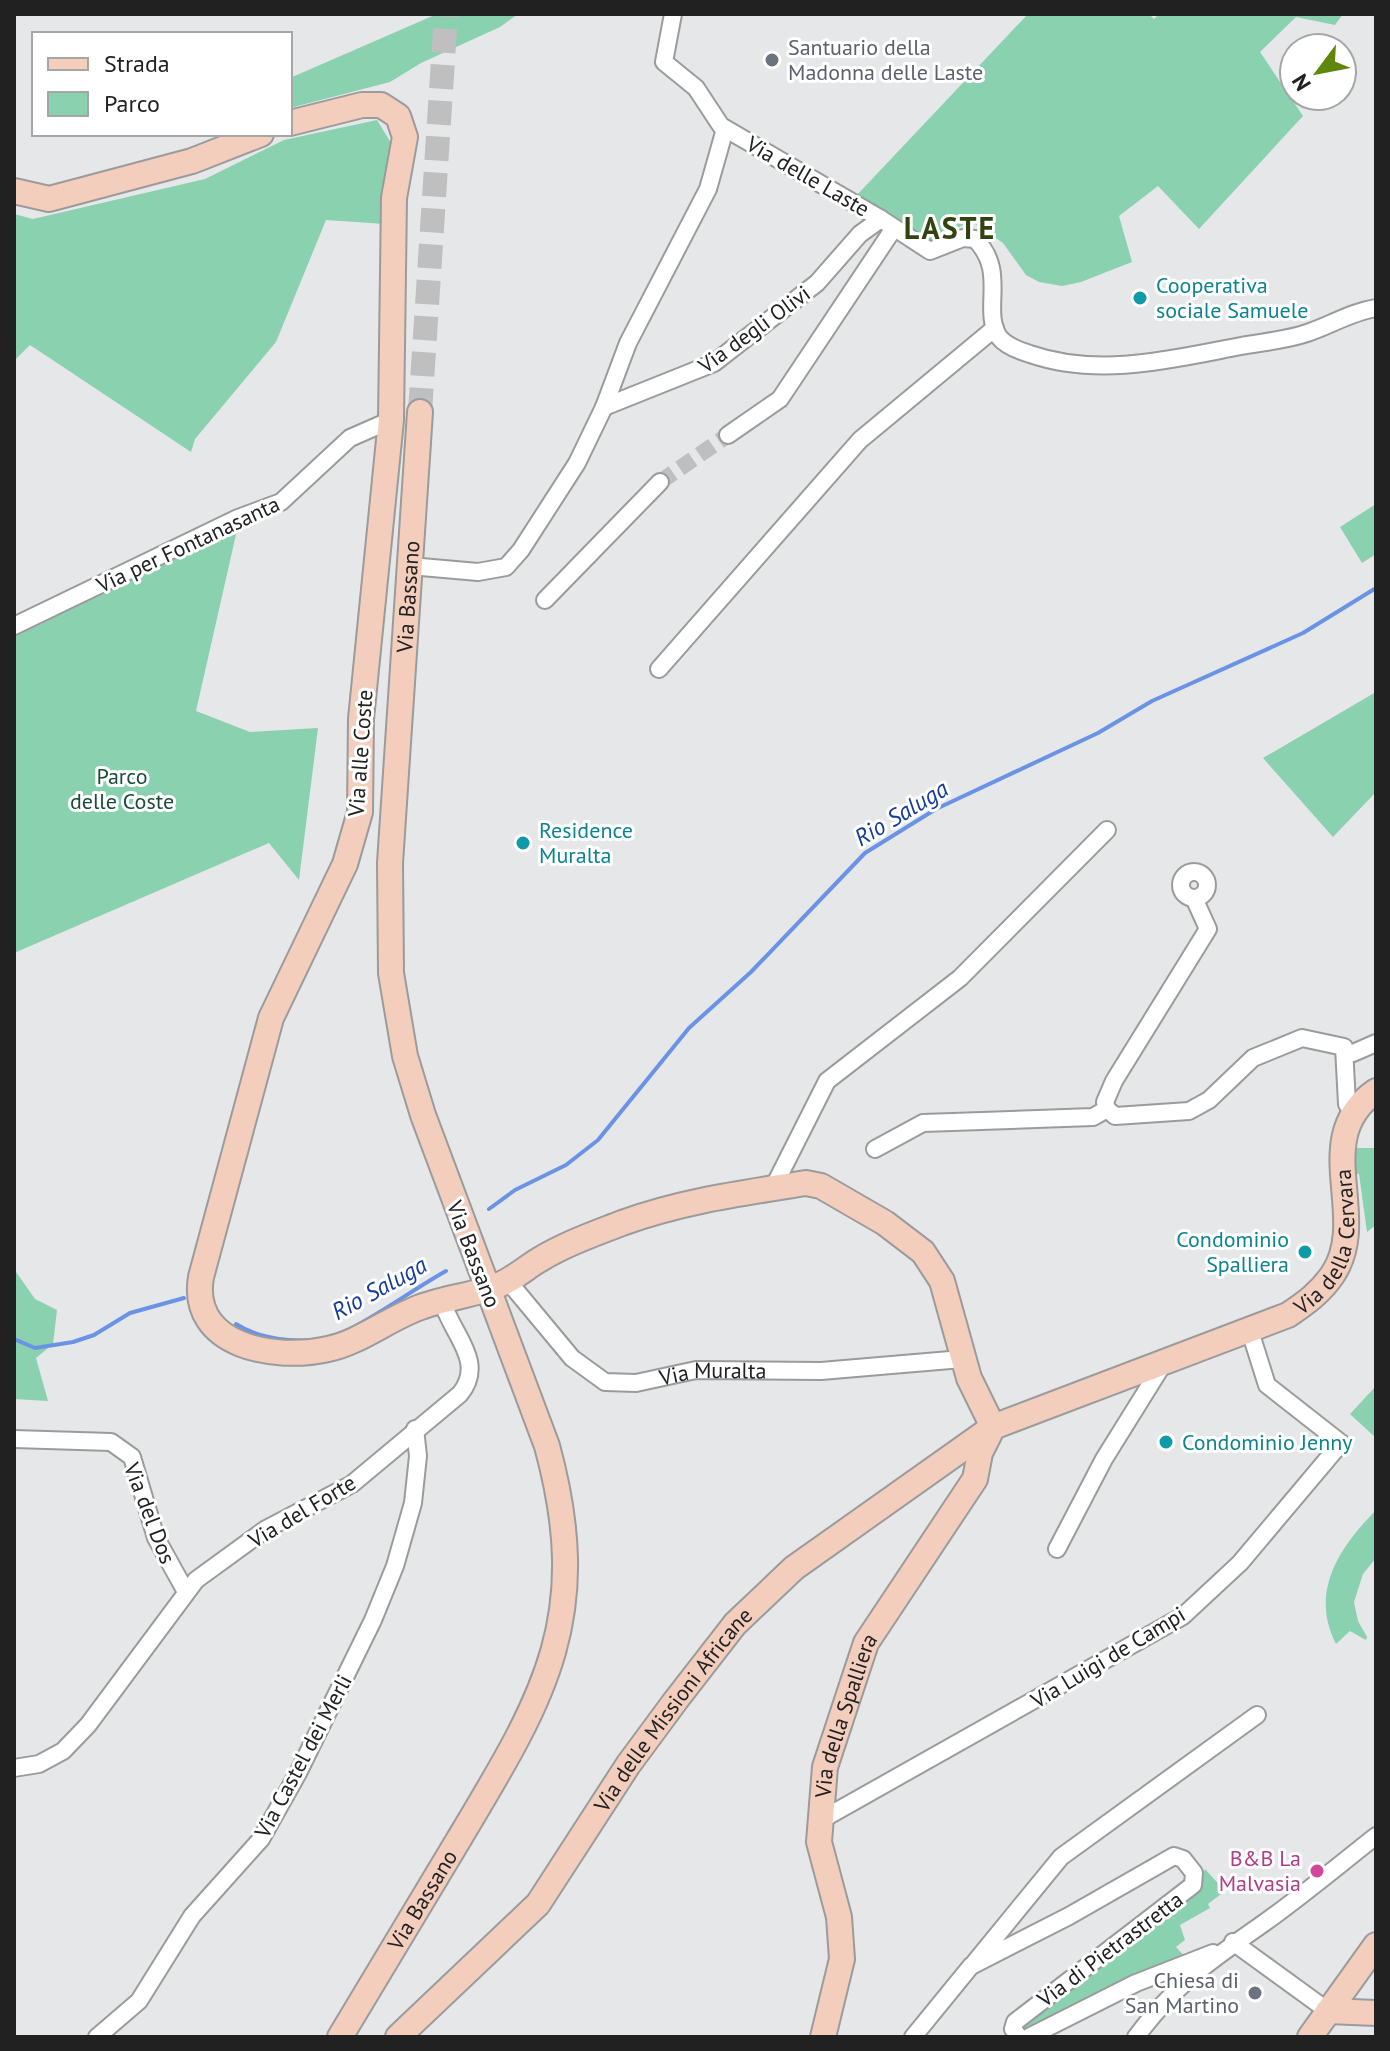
<svg xmlns="http://www.w3.org/2000/svg" width="1390" height="2051" font-family="'PT Sans',sans-serif">
  <style>
    .green { fill: #8ad1b0 }
    .lines { fill: none; stroke-linecap: round; stroke-linejoin: round }
    .stream { stroke: #6b93e5; stroke-width: 4 }
    .street-tunnel { stroke: #bfbfc0; stroke-width: 16; stroke-dasharray: 16 8; stroke-linecap: butt }
    .secondary-tunnel { stroke: #bfbfc0; stroke-width: 24; stroke-dasharray: 24 12; stroke-linecap: butt }
    .street-casing { stroke: #9b9b9c; stroke-width: 20 }
    .secondary-casing { stroke: #9b9b9c; stroke-width: 28 }
    .street { stroke: #fff; stroke-width: 16 }
    .secondary { stroke: #f4cebc; stroke-width: 24 }
    .worship-dot { fill: #6b7280; stroke: #fff; stroke-width: 3 }
    .culture-dot { fill: #0f9aa8; stroke: #fff; stroke-width: 3 }
    .hotel-dot { fill: #d1479c; stroke: #fff; stroke-width: 3 }
    .labels { text-anchor: middle; dominant-baseline: central; stroke-width: 6; stroke-linejoin: round; paint-order: stroke }
    .worship-label { font-size: 22px; fill: #5b616d; stroke: #fff; text-anchor: start }
    .street-label { font-size: 22px; fill: #212122; stroke: #fff }
    .culture-label { font-size: 22px; fill: #0d838f; stroke: #fff; text-anchor: start }
    .park-label { font-size: 22px; fill: #1a4c38; stroke: #fff }
    .hotel-label { font-size: 22px; fill: #b23c85; stroke: #fff; text-anchor: end }
    .water-label { font-size: 24px; font-style: italic; fill: #153c9a; stroke: #fff }
    .district-label { font-size: 30px; font-weight: bold; letter-spacing: 2px; fill: #31440f; stroke: #fff }
  </style>
  <rect width="100%" height="100%" fill="#e6e7e8"/>
  <path class="green" d="M 437,14 L 518,14 L 500,27 L 421,63 L 390,82 L 290,108 L 290,78 Z
    M 1028,14 L 1149,14 L 1154,19 L 1159,14 L 1343,14 L 1335,25 L 1296,17 L 1260,52 L 1303,116 L 1199,229 L 1158,186 L 1119,216 L 1132,262 L 1081,282 L 1062,286 L 1039,282 L 1026,275 L 1003,243 L 971,221 L 933,240 L 922,240 L 856,196 Z
    M 377,120 L 396,151 L 385,224 L 326,220 L 276,342 L 195,439 L 191,452 L 30,345 L 14,361 L 14,214 L 33,219 L 205,179 L 284,140 Z
    M 1376,504 L 1376,554 L 1362,563 L 1340,527 Z
    M 232,525 L 237,530 L 196,711 L 250,732 L 318,728 L 299,880 L 269,843 L 14,953 L 14,619 L 32,627 Z
    M 1376,692 L 1376,792 L 1333,837 L 1263,758 Z
    M 1352,1148 L 1376,1148 L 1376,1225 L 1367,1232 L 1359,1174 L 1352,1174 Z
    M 14,1269 L 35,1299 L 57,1310 L 53,1344 L 36,1358 L 48,1401 L 14,1399 Z
    M 1376,1386 L 1376,1438 L 1350,1414 Z
    M 1376,1510 L 1376,1558 L 1363,1574 L 1354,1602 L 1358,1621 L 1367,1637 L 1366,1640 L 1350,1631 L 1336,1644 C 1309,1591 1340,1547 1376,1510 Z
    M 1205,1869 L 1225,1891 L 1208,1904 L 1210,1908 L 1180,1925 L 1185,1940 L 1176,1947 L 1185,1957 L 1025,2032 L 1020,2029 L 1187,1902 L 1197,1892 Z"/>
  <g class="lines">
    <path class="stream" d="M 489,1209 L 515,1190 L 566,1165 L 598,1140 L 689,1028 L 751,972 L 865,853 L 936,809 L 1098,733 L 1152,701 L 1303,633 L 1376,588
      M 236,1324 C 263,1342 314,1346 344,1332 C 379,1315 412,1290 446,1271
      M 14,1339 L 35,1348 L 73,1342 L 94,1335 L 130,1313 L 184,1298"/>
    <path class="street-tunnel" d="M 660,482 L 728,435"/>
    <path class="secondary-tunnel" d="M 420,412 L 446,14"/>
    <defs>
      <g id="street">
        <path d="M 673,14 L 664,62 L 696,88 L 721,126 L 881,219 L 930,251 L 963,238 L 975,239 C 1008,272 981,310 999,337 C 1006,346 1020,351 1030,354 C 1099,378 1173,359 1241,346 C 1263,342 1287,340 1307,333 C 1331,325 1351,312 1376,308"/>
        <path d="M 604,407 L 714,363 L 817,283 L 860,234 L 881,219"/>
        <path d="M 728,435 L 780,399 L 894,228"/>
        <path d="M 410,566 L 478,572 L 506,567 L 521,550 L 577,463 L 604,407 L 628,343 L 708,189 L 725,129"/>
        <path d="M 545,600 L 660,482"/>
        <path d="M 14,626 L 238,518 L 281,502 L 350,438 L 391,420"/>
        <path d="M 659,669 L 860,440 L 995,328"/>
        <circle cx="1194" cy="885" r="13"/>
        <path d="M 1353,1053 L 1376,1043"/>
        <path d="M 1107,1109 L 1115,1116 L 1189,1111 L 1209,1100 L 1253,1058 L 1302,1038 L 1344,1047 L 1347,1104 L 1352,1112"/>
        <path d="M 1107,1109 L 1105,1102 L 1114,1081 L 1208,929 L 1194,898"/>
        <path d="M 875,1149 L 923,1123 L 1093,1117 L 1107,1109"/>
        <path d="M 773,1188 L 827,1081 L 960,978 L 1107,830"/>
        <path id="s1" d="M 508,1281 L 572,1358 L 605,1382 L 636,1383 L 696,1370 L 821,1371 L 962,1359"/>
        <path d="M 14,1439 L 111,1442 L 132,1457 L 156,1538 L 185,1590"/>
        <path d="M 1057,1549 L 1104,1459 L 1165,1361"/>
        <path d="M 14,1768 L 39,1764 L 63,1751 L 88,1725 L 196,1580 L 266,1529 L 352,1484 L 460,1394 C 487,1361 450,1333 442,1300"/>
        <path d="M 821,1820 L 1183,1616 L 1240,1563 L 1341,1443 L 1267,1385 L 1249,1328"/>
        <path d="M 1233,1942 L 1328,2011"/>
        <path d="M 975,1962 L 1061,1857 L 1257,1715"/>
        <path d="M 97,2037 L 139,2001 L 192,1916 L 261,1839 L 298,1773 L 373,1620 L 395,1566 L 413,1503 L 418,1456 L 415,1429"/>
        <path d="M 913,2037 L 971,1966 L 1069,1916 L 1174,1856 L 1183,1859 L 1194,1873 L 1193,1885 L 1015,2022 L 1013,2029 L 1019,2037"/>
        <path d="M 1029,2037 L 1136,1983 L 1213,1953"/>
        <path d="M 1136,2037 C 1175,1984 1211,1960 1264,1923 C 1302,1896 1339,1865 1376,1836"/>
      </g>
      <g id="secondary">
        <path d="M 290,123 L 362,105 L 381,105 L 398,116 L 405,137 L 394,198 L 391,420 L 361,719 L 360,812 L 345,864 L 271,1018 L 201,1277 C 189,1347 276,1361 328,1349 C 357,1343 383,1323 411,1311 C 440,1297 474,1297 503,1283 C 516,1277 527,1267 539,1260 C 565,1244 594,1234 622,1223 C 682,1201 743,1193 806,1183 L 821,1186 L 885,1223 L 923,1252 L 942,1281 L 969,1378 L 993,1427"/>
        <path d="M 14,191 L 49,199 L 192,161 L 261,134"/>
        <path d="M 1328,2011 L 1376,2013"/>
        <path id="s2" d="M 340,2037 C 379,1971 419,1905 459,1839 C 544,1697 594,1618 547,1446 L 423,1115 L 405,1056 L 391,973 L 390,863 L 420,412"/>
        <path id="s3" d="M 398,2037 L 538,1904 L 628,1765 L 676,1700 L 735,1624 L 794,1568 L 993,1427 L 1288,1315 C 1306,1303 1321,1292 1333,1274 C 1371,1216 1308,1138 1376,1091"/>
        <path id="s4" d="M 823,2037 L 842,1959 L 839,1917 L 819,1842 L 825,1767 L 866,1643 L 975,1479 L 980,1453 L 992,1429"/>
        <path d="M 1310,2037 L 1376,1945"/>
      </g>
    </defs>
    <use href="#street" class="street-casing"/>
    <use href="#secondary" class="secondary-casing"/>
    <use href="#street" class="street"/>
    <use href="#secondary" class="secondary"/>
  </g>
  <g class="worship-dot">
    <circle cx="772" cy="60" r="8"/>
    <circle cx="1255" cy="1993" r="8"/>
  </g>
  <g class="culture-dot">
    <circle cx="1140" cy="298" r="8"/>
    <circle cx="523" cy="843" r="8"/>
    <circle cx="1305" cy="1252" r="8"/>
    <circle cx="1166" cy="1442" r="8"/>
  </g>
  <circle class="hotel-dot" cx="1317" cy="1871" r="8"/>
  <g class="labels">
    <g class="worship-label">
      <text x="788" y="47">Santuario della<tspan x="788" dy="25">Madonna delle Laste</tspan></text>
      <text x="1239" y="1980" text-anchor="end">Chiesa di<tspan x="1239" dy="25">San Martino</tspan></text>
    </g>
    <g class="street-label">
      <text transform="translate(808 176) rotate(30)">Via delle Laste</text>
      <text transform="translate(754 329) rotate(-36)">Via degli Olivi</text>
      <text transform="translate(188 544) rotate(-25)">Via per Fontanasanta</text>
      <text stroke="none"><textPath href="#s2" startOffset="1526">Via Bassano</textPath></text>
      <text transform="translate(360 753) rotate(-86)">Via alle Coste</text>
      <text stroke="none"><textPath href="#s3" startOffset="1266">Via della Cervara</textPath></text>
      <text transform="translate(474 1254) rotate(69)">Via Bassano</text>
      <text stroke="none"><textPath href="#s1" startOffset="250">Via Muralta</textPath></text>
      <text transform="translate(302 1511) rotate(-31)">Via del Forte</text>
      <text transform="translate(150 1513) rotate(69)">Via del Dos</text>
      <text transform="translate(1108 1657) rotate(-31)">Via Luigi de Campi</text>
      <text stroke="none"><textPath href="#s3" startOffset="430">Via delle Missioni Africane</textPath></text>
      <text stroke="none"><textPath href="#s4" startOffset="330">Via della Spalliera</textPath></text>
      <text transform="translate(303 1756) rotate(-62)">Via Castel dei Merli</text>
      <text stroke="none"><textPath href="#s2" startOffset="160">Via Bassano</textPath></text>
      <text transform="translate(1110 1949) rotate(-37)">Via di Pietrastretta</text>
    </g>
    <g class="culture-label">
      <text x="1156" y="285">Cooperativa<tspan x="1156" dy="25">sociale Samuele</tspan></text>
      <text x="539" y="830">Residence<tspan x="539" dy="25">Muralta</tspan></text>
      <text x="1289" y="1239" text-anchor="end">Condominio<tspan x="1289" dy="25">Spalliera</tspan></text>
      <text x="1182" y="1442">Condominio Jenny</text>
    </g>
    <g class="park-label">
      <text x="122" y="776">Parco<tspan x="122" dy="25">delle Coste</tspan></text>
    </g>
    <g class="hotel-label">
      <text x="1301" y="1858">B&amp;B La<tspan x="1301" dy="25">Malvasia</tspan></text>
    </g>
    <g class="water-label">
      <text transform="translate(901 813) rotate(-31)">Rio Saluga</text>
      <text transform="translate(379 1288) rotate(-29)">Rio Saluga</text>
    </g>
    <g class="district-label">
      <text x="950" y="227">LASTE</text>
    </g>
  </g>
  <rect width="1390" height="2051" fill="none" stroke="#212122" stroke-width="32"/>
  <rect x="32" y="32" width="260" height="104" fill="#ffffff" stroke="#a6a6a7" stroke-width="2"/>
  <rect x="48" y="58" width="40" height="12" fill="#f4cebc" stroke="#a6a6a7" stroke-width="2"/>
  <text x="104" y="72" font-size="24" fill="#212122">Strada</text>
  <rect x="48" y="92" width="40" height="24" fill="#8ad1b0" stroke="#a6a6a7" stroke-width="2"/>
  <text x="104" y="112" font-size="24" fill="#212122">Parco</text>
  <g transform="translate(1318 72) rotate(238)"><circle r="38" fill="#ffffff" stroke="#a6a6a7" stroke-width="2"/>
  <path d="M0-6L14 30L0 20L-14 30Z" fill="#60870d"/>
  <text y="-12" font-size="22" font-weight="bold" text-anchor="middle" fill="#212122">N</text>
  </g>
</svg>
